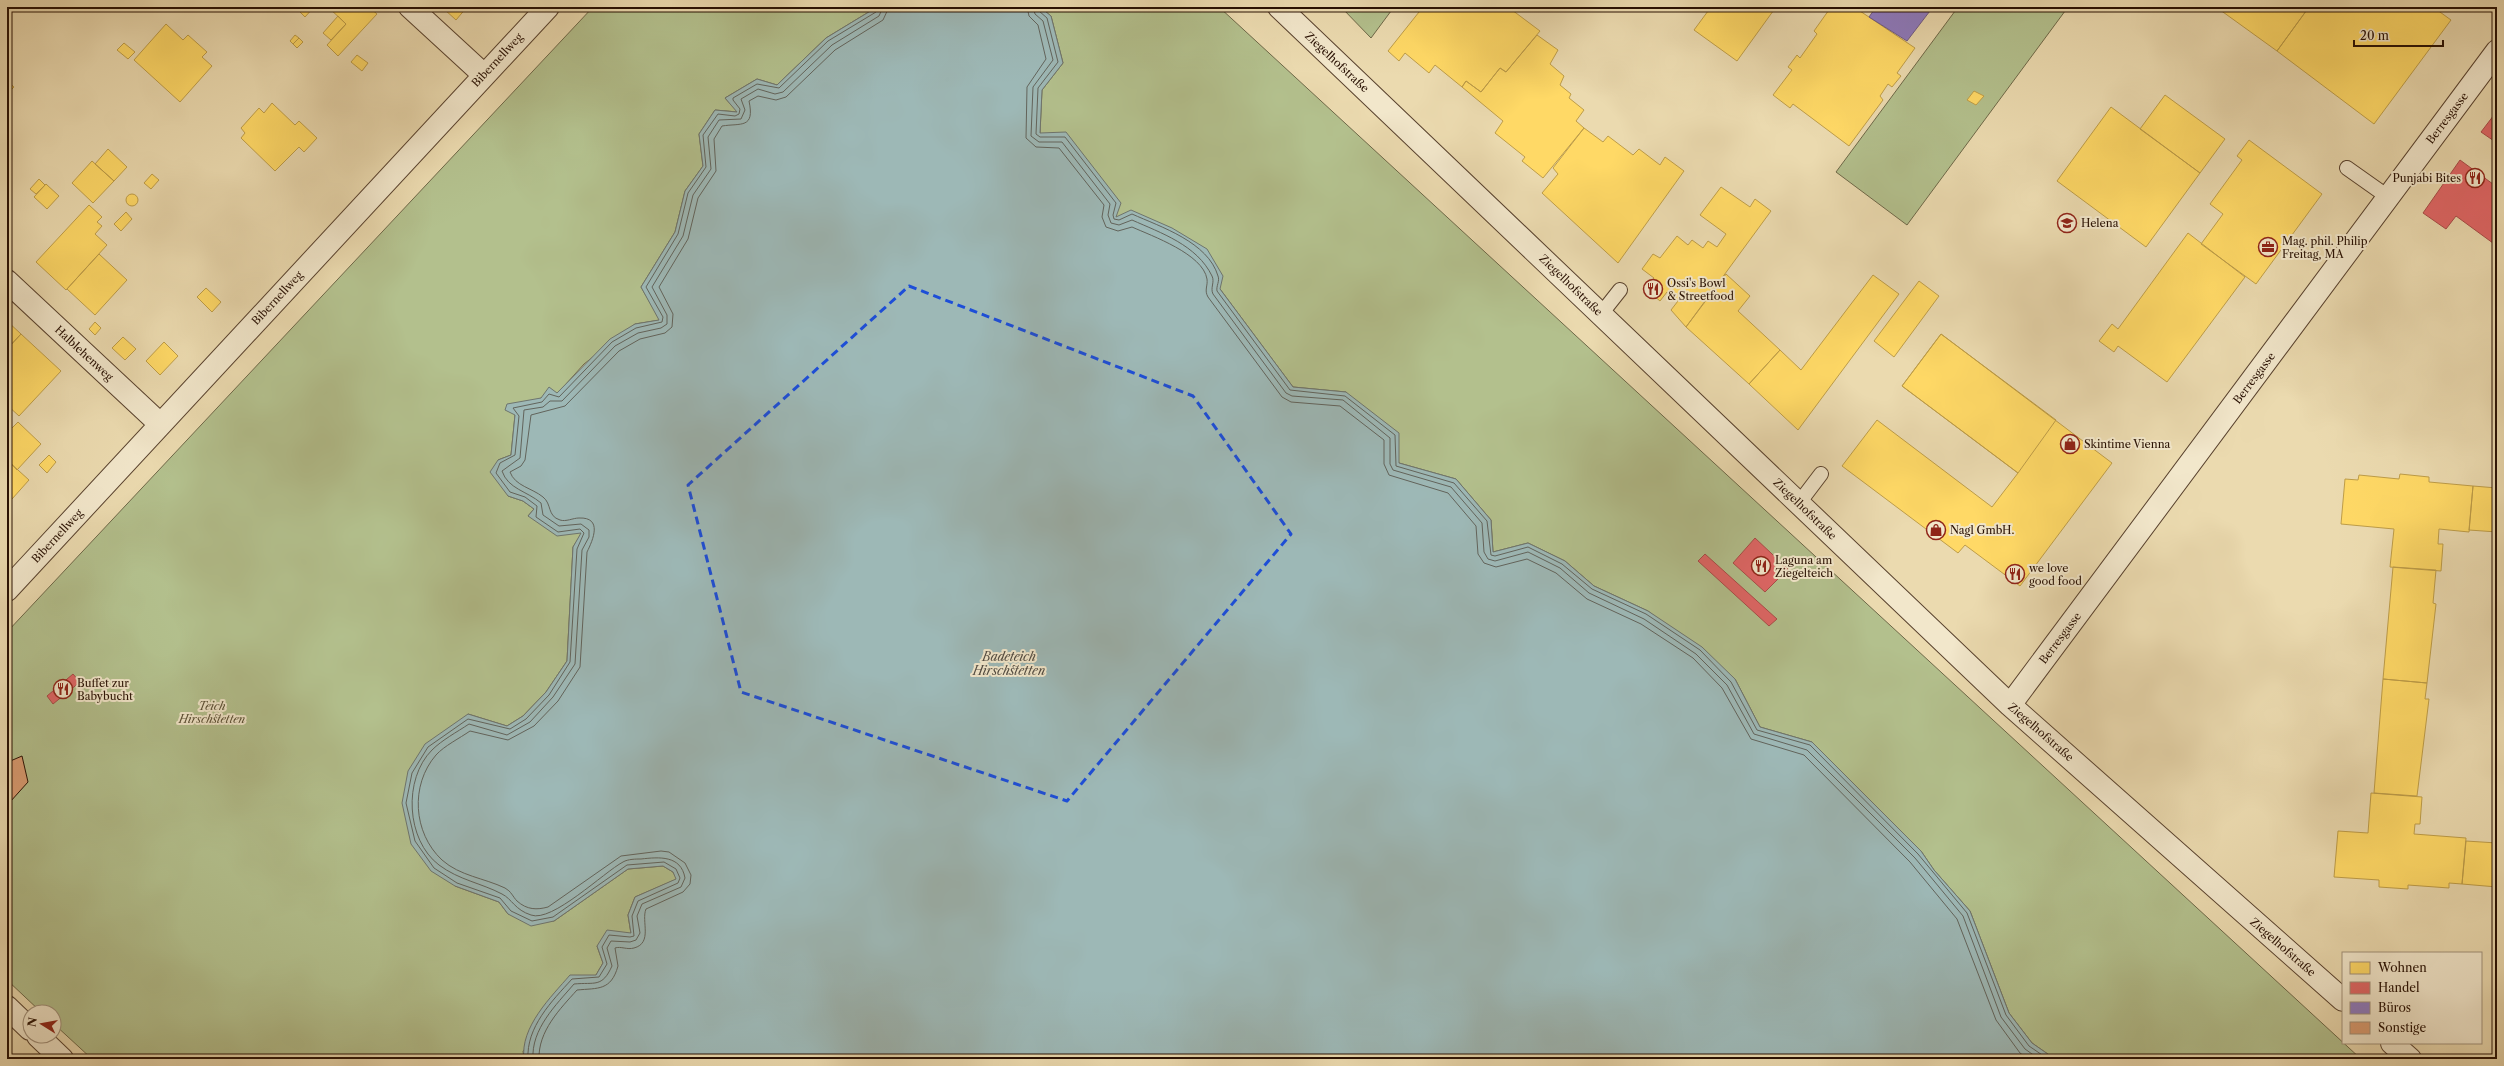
<svg xmlns="http://www.w3.org/2000/svg" width="2504" height="1066" font-family="'Libre Caslon Text',serif">
  <style>
    .green { fill: #b3c08d; stroke: #6e6848 }
    .water { fill: #9db8b6; stroke: #6e756e }
    .homes { fill: #ffd966; stroke: #be9d48 }
    .shops { fill: #e06666; stroke: #a94c48 }
    .offices { fill: #8e7cc3; stroke: #6f5c89 }
    .lines { fill: none; stroke-linecap: round; stroke-linejoin: round }
    .shore { stroke: #62645c; stroke-width: 1 }
    .building { fill: #db9d73; stroke: #281003 }
    .lane-casing { stroke: #59422e; stroke-width: 16 }
    .street-casing { stroke: #59422e; stroke-width: 24 }
    .lane { stroke: #f2e7cb; stroke-width: 14 }
    .street { stroke: #f2e7cb; stroke-width: 22 }
    .marked { fill: none; stroke: #1d4ed8; stroke-width: 3; stroke-dasharray: 8 5; stroke-linejoin: round }
    .labels { text-anchor: middle; dominant-baseline: central; stroke-width: 4; stroke-linejoin: round; paint-order: stroke }
    .street-label { font-size: 11px; fill: #281003; stroke: #f2e7cb }
    .poi-label { font-size: 11px; fill: #281003; stroke: #f2e7cb; text-anchor: start }
    .park-label { font-size: 11px; font-style: italic; fill: #594e33; stroke: #f2e7cb }
    .water-label { font-size: 12px; font-style: italic; fill: #514b42; stroke: #f2e7cb }
  </style>
  <rect width="100%" height="100%" fill="#ebdaaf"/>
  <filter id="stains"><feTurbulence type="fractalNoise" baseFrequency=".005" numOctaves="4"/><feColorMatrix values="0 0 0 0 .2 0 0 0 0 .09 0 0 0 0 .02 0 0 0 .5 -.17"/></filter>
  <radialGradient id="worn" r=".72"><stop offset=".6" stop-color="#630" stop-opacity="0"/><stop offset="1" stop-color="#630" stop-opacity=".3"/></radialGradient>
  <path class="green" d="M 593,7 L 877,7 L 826,38 L 777,85 L 757,79 L 725,98 L 738,112 L 715,110 L 699,134 L 703,166 L 685,191 L 675,232 L 641,287 L 660,320 L 635,324 L 584,364 L 557,394 L 541,398 L 515,415 L 511,455 L 498,460 L 508,496 L 523,501 L 534,509 L 528,516 L 582,533 L 573,547 L 567,661 L 546,692 L 523,716 L 507,726 L 468,714 L 455,886 L 499,902 L 508,914 L 554,921 L 628,869 L 663,866 L 673,872 L 677,879 L 635,897 L 628,915 L 631,934 L 597,946 L 603,963 L 596,975 L 523,1051 L 524,1059 L 92,1059 L 54,1024 L 54,1012 L 41,1012 L 7,980 L 7,632 Z
    M 1040,7 L 1219,7 L 2361,1059 L 2055,1059 L 2032,1043 L 2009,1013 L 1970,911 L 1934,870 L 1921,851 L 1812,742 L 1760,727 L 1735,679 L 1648,611 L 1594,586 L 1565,561 L 1528,543 L 1493,552 L 1491,520 L 1456,479 L 1399,463 L 1346,392 L 1293,387 L 1220,289 L 1116,217 L 1040,133 L 1042,90 L 1063,63 L 1051,16 Z
    M 1341,7 L 1394,7 L 1371,38 Z
    M 1958,7 L 2068,7 L 1907,225 L 1836,172 Z"/>
  <path class="water" d="M 877,7 L 1040,7 L 1051,16 L 1063,63 L 1042,90 L 1040,133 L 1066,132 L 1121,203 L 1116,217 L 1131,210 L 1172,228 L 1207,249 L 1223,276 L 1220,289 L 1293,387 L 1346,392 L 1399,433 L 1399,463 L 1456,479 L 1491,520 L 1493,552 L 1528,543 L 1565,561 L 1594,586 L 1648,611 L 1702,647 L 1735,679 L 1760,727 L 1812,742 L 1921,851 L 1934,870 L 1970,911 L 2009,1013 L 2032,1043 L 2055,1059 L 524,1059 C 520,1027 551,997 570,975 L 596,975 L 603,963 L 597,946 L 607,930 L 631,933 L 628,915 L 635,897 L 676,879 L 673,872 L 663,866 L 628,869 L 554,921 L 531,926 L 508,914 L 499,902 L 455,886 L 431,871 L 411,844 L 402,803 L 408,771 L 425,744 L 468,714 L 507,726 L 523,716 L 546,692 L 567,661 L 573,547 L 581,533 L 557,536 L 528,516 L 534,509 L 523,501 L 508,496 L 490,472 L 498,460 L 511,455 L 515,415 L 505,410 L 507,404 L 541,398 L 549,387 L 557,393 L 610,339 L 635,324 L 659,320 L 641,287 L 675,232 L 685,191 L 703,166 L 699,134 L 715,110 L 737,112 L 725,98 L 757,79 L 777,85 L 826,38 Z"/>
  <path class="homes" d="M 295,7 L 314,7 L 305,17 Z
    M 328,7 L 369,7 L 377,14 L 338,56 L 327,45 L 346,24 Z
    M 445,7 L 467,7 L 456,20 L 444,9 Z
    M 1423,7 L 1508,7 L 1540,31 L 1506,72 L 1500,68 L 1481,92 L 1466,81 L 1462,87 L 1435,65 L 1429,73 L 1405,53 L 1399,61 L 1388,51 Z
    M 1711,7 L 1776,7 L 1737,61 L 1694,30 Z
    M 1831,7 L 1854,7 L 1915,48 L 1897,73 L 1901,76 L 1892,87 L 1888,84 L 1880,96 L 1883,100 L 1849,146 L 1793,104 L 1790,108 L 1773,95 L 1792,70 L 1788,67 L 1797,55 L 1800,58 L 1817,34 L 1814,31 Z
    M 2216,7 L 2309,7 L 2277,51 Z
    M 2309,7 L 2433,7 L 2451,20 L 2374,124 L 2277,51 Z
    M 338,16 L 346,24 L 331,40 L 323,33 Z
    M 166,24 L 183,40 L 188,35 L 207,52 L 202,57 L 212,66 L 180,102 L 134,60 Z
    M 295,35 L 299,38 L 293,44 L 290,41 Z
    M 1537,35 L 1558,50 L 1550,64 L 1564,76 L 1560,85 L 1571,94 L 1569,98 L 1584,110 L 1576,121 L 1584,128 L 1543,178 L 1522,161 L 1525,157 L 1495,133 L 1503,121 L 1462,87 L 1466,81 L 1481,92 L 1500,68 L 1506,72 Z
    M 299,38 L 303,42 L 297,48 L 293,44 Z
    M 124,43 L 135,52 L 128,59 L 117,50 Z
    M 357,55 L 368,63 L 362,71 L 351,62 Z
    M 7,81 L 14,87 L 7,94 Z
    M 1974,91 L 1984,96 L 1976,105 L 1967,100 Z
    M 2165,95 L 2225,139 L 2200,173 L 2140,129 Z
    M 272,103 L 295,125 L 299,121 L 317,138 L 304,152 L 299,147 L 275,171 L 241,138 L 245,133 L 241,128 L 259,108 L 264,113 Z
    M 2111,107 L 2200,173 L 2146,247 L 2057,181 Z
    M 1584,128 L 1603,142 L 1608,136 L 1633,155 L 1639,149 L 1660,165 L 1665,157 L 1684,171 L 1618,263 L 1542,193 L 1558,174 L 1553,168 Z
    M 2249,140 L 2322,194 L 2256,284 L 2201,244 L 2223,214 L 2210,204 L 2242,160 L 2237,156 Z
    M 108,149 L 127,167 L 114,181 L 95,164 Z
    M 92,161 L 114,181 L 93,203 L 72,183 Z
    M 152,174 L 159,180 L 151,189 L 144,183 Z
    M 39,179 L 45,185 L 36,194 L 30,189 Z
    M 46,184 L 59,196 L 47,209 L 34,197 Z
    M 1721,187 L 1750,207 L 1755,199 L 1771,211 L 1686,327 L 1671,310 L 1678,301 L 1667,292 L 1660,301 L 1646,289 L 1654,278 L 1642,269 L 1653,254 L 1660,258 L 1677,236 L 1688,245 L 1692,240 L 1703,248 L 1708,241 L 1717,247 L 1726,234 L 1700,215 Z
    M126 200a6 6 0 1 1 12 0a6 6 0 1 1-12 0Z
    M 89,205 L 102,217 L 97,222 L 102,226 L 95,234 L 107,245 L 66,290 L 36,262 Z
    M 126,212 L 132,219 L 121,231 L 114,224 Z
    M 2188,233 L 2245,277 L 2167,382 L 2118,346 L 2114,352 L 2099,341 L 2112,324 L 2118,329 Z
    M 99,254 L 127,280 L 95,315 L 67,289 Z
    M 1726,274 L 1750,296 L 1738,311 L 1780,350 L 1749,384 L 1686,327 Z
    M 1873,275 L 1899,294 L 1798,430 L 1749,384 L 1780,350 L 1801,370 Z
    M 1919,281 L 1939,296 L 1894,357 L 1874,341 Z
    M 206,288 L 221,302 L 212,312 L 197,297 Z
    M 7,321 L 21,334 L 7,349 Z
    M 95,322 L 101,328 L 95,335 L 89,329 Z
    M 21,334 L 61,371 L 19,416 L 7,405 L 7,349 Z
    M 1941,334 L 2112,463 L 2020,586 L 1965,545 L 1958,553 L 1842,466 L 1877,420 L 1992,507 L 2018,473 L 1902,386 Z
    M 1941,334 L 2056,420 L 2018,473 L 1902,386 Z
    M 123,337 L 136,349 L 125,360 L 112,348 Z
    M 164,342 L 178,356 L 160,375 L 146,361 Z
    M 18,422 L 41,444 L 17,470 L 7,459 L 7,433 Z
    M 49,455 L 56,462 L 47,473 L 39,465 Z
    M 8,461 L 29,480 L 12,499 L 7,495 Z
    M 2400,474 L 2429,477 L 2429,482 L 2473,486 L 2469,532 L 2439,529 L 2438,544 L 2443,544 L 2441,571 L 2390,567 L 2394,529 L 2341,524 L 2345,479 L 2358,480 L 2359,475 L 2399,479 Z
    M 2473,486 L 2497,488 L 2497,532 L 2469,530 Z
    M 2393,567 L 2436,570 L 2433,603 L 2436,604 L 2427,683 L 2383,679 Z
    M 2383,679 L 2427,683 L 2425,699 L 2429,699 L 2417,796 L 2374,793 Z
    M 2371,793 L 2422,797 L 2420,824 L 2415,824 L 2414,834 L 2466,838 L 2462,884 L 2449,883 L 2449,888 L 2408,885 L 2408,889 L 2379,887 L 2379,880 L 2334,877 L 2338,831 L 2368,833 Z
    M 2466,841 L 2497,843 L 2497,887 L 2462,884 Z"/>
  <path class="shops" d="M 2497,111 L 2497,143 L 2481,132 Z
    M 2460,160 L 2497,187 L 2497,246 L 2456,216 L 2446,229 L 2423,213 Z
    M 1755,538 L 1788,569 L 1765,592 L 1733,563 Z
    M 1705,554 L 1777,619 L 1769,626 L 1698,561 Z
    M 73,674 L 80,682 L 53,704 L 47,696 Z"/>
  <path class="offices" d="M 1876,7 L 1933,7 L 1907,41 L 1869,17 Z"/>
  <g class="lines">
    <path class="shore" d="M 1027,7 L 1029,16 L 1038,25 L 1046,59 L 1027,87 L 1026,138 L 1036,147 L 1059,148 L 1104,205 L 1102,217 L 1106,227 L 1118,231 L 1132,227 C 1152,236 1203,254 1207,279 C 1208,286 1204,290 1208,297 L 1282,397 L 1291,402 L 1340,406 L 1384,440 L 1384,464 L 1389,475 L 1448,493 L 1476,526 L 1478,554 L 1484,563 L 1496,567 L 1527,559 L 1556,573 L 1587,599 L 1641,624 L 1693,658 L 1722,688 L 1751,739 L 1804,755 L 1910,862 L 1957,919 L 1996,1020 L 2020,1053 L 2028,1059
      M 1033,7 L 1035,14 L 1043,21 L 1053,60 L 1033,87 L 1031,136 L 1039,142 L 1062,142 L 1110,204 L 1108,215 L 1111,223 L 1119,225 L 1132,220 C 1161,233 1197,245 1212,276 C 1215,282 1210,288 1213,294 L 1286,393 L 1292,396 L 1343,400 L 1390,438 L 1390,464 L 1393,470 L 1451,487 L 1482,523 L 1484,552 L 1488,559 L 1495,561 L 1528,552 L 1560,568 L 1589,593 L 1644,619 L 1696,654 L 1727,685 L 1754,734 L 1807,750 L 1915,858 L 1963,916 L 2001,1017 L 2025,1049 L 2039,1059
      M 1038,7 L 1039,11 L 1047,18 L 1058,62 L 1038,88 L 1036,134 L 1040,137 L 1065,137 L 1116,203 L 1113,215 L 1114,219 L 1119,220 L 1132,214 C 1161,227 1208,242 1218,276 C 1220,281 1216,286 1217,291 L 1290,390 L 1345,396 L 1395,435 L 1396,466 L 1454,483 L 1487,521 L 1491,555 L 1495,556 L 1528,547 L 1562,564 L 1592,589 L 1646,614 L 1700,650 L 1731,682 L 1757,730 L 1810,745 L 1918,854 L 1967,913 L 2006,1015 L 2029,1046 L 2048,1059
      M 528,1059 C 526,1027 552,1001 572,979 L 599,977 L 607,964 L 602,947 L 609,935 L 630,937 L 634,936 L 632,916 L 638,901 L 678,883 L 680,878 L 676,869 L 664,862 L 627,865 L 553,917 L 532,921 L 511,911 L 500,898 L 457,883 L 434,868 L 415,841 L 406,803 L 412,773 L 428,747 L 468,719 L 510,729 L 526,719 L 549,695 L 570,662 L 577,549 L 584,533 L 580,529 L 558,532 L 536,517 L 537,506 L 525,497 L 510,492 L 496,473 L 500,463 L 515,455 L 519,416 L 513,408 L 542,402 L 549,394 L 559,397 L 612,342 L 636,328 L 662,322 L 663,317 L 646,287 L 678,234 L 688,193 L 706,167 L 703,135 L 718,114 L 735,116 L 739,114 L 740,109 L 733,100 L 733,98 L 757,84 L 779,88 L 828,41 L 876,12 L 878,7
      M 533,1059 C 531,1029 556,1005 574,984 C 595,982 602,988 612,966 L 607,948 L 611,941 L 630,942 L 636,940 L 640,933 L 637,916 L 642,904 L 681,887 L 685,878 C 681,855 659,857 641,859 C 636,859 628,859 623,862 C 604,872 552,923 531,915 C 515,910 512,899 502,894 C 481,883 459,880 439,865 C 406,840 403,779 432,750 C 442,740 457,732 469,724 L 507,735 L 530,722 L 553,697 L 575,664 L 582,550 L 589,537 L 589,530 L 581,524 L 559,526 L 543,515 L 541,503 C 527,491 508,489 502,471 L 520,458 L 524,410 L 543,407 L 550,401 L 562,401 L 615,346 L 638,333 L 661,328 L 667,324 L 667,315 L 652,287 L 683,236 L 693,195 L 711,169 L 708,137 L 719,120 L 741,119 L 745,110 L 741,99 L 758,89 L 775,94 L 783,92 L 832,45 L 879,16 L 883,7
      M 539,1059 C 538,1031 560,1009 577,990 C 598,988 611,991 618,966 L 615,948 C 621,946 627,950 634,948 C 653,943 641,921 646,909 L 683,892 L 690,884 L 691,875 L 685,863 L 669,852 L 661,851 L 621,856 L 548,907 C 537,910 527,910 517,901 C 513,897 511,891 505,888 C 484,878 460,876 442,860 C 413,833 410,785 436,755 C 444,746 460,738 470,731 L 508,740 L 534,726 L 558,701 L 580,667 L 587,552 C 593,540 603,517 579,518 C 573,518 566,522 560,520 C 547,516 552,504 543,497 C 532,488 515,486 510,472 L 521,466 L 525,460 L 531,415 L 565,406 L 619,351 L 640,339 L 665,333 L 672,327 L 673,314 L 659,287 L 688,239 L 698,198 L 716,171 L 714,139 L 722,126 C 741,123 755,129 749,101 L 758,96 L 776,100 L 786,97 L 835,50 L 883,20 L 889,7"/>
  </g>
  <path class="building" d="M 22,756 L 28,782 L 10,802 L 7,799 L 8,762 Z"/>
  <g class="lines">
    <defs>
      <path id="lane" d="M 2347,168 L 2388,197
        M 1601,314 L 1620,290
        M 1799,503 L 1821,474"/>
      <path id="street" d="M 410,7 L 484,75
        M 1279,7 L 2010,705 L 2343,1000
        M 7,281 L 160,424
        M 7,590 L 548,7
        M 2010,705 L 2497,51
        M 7,1007 L 30,1029
        M 38,1036 L 62,1059
        M 2392,1043 L 2410,1059"/>
    </defs>
    <use href="#lane" class="lane-casing"/>
    <use href="#street" class="street-casing"/>
    <use href="#lane" class="lane"/>
    <use href="#street" class="street"/>
  </g>
  <path class="marked" d="M 909,286 L 1193,396 L 1291,534 L 1067,801 L 741,692 L 688,485 Z"/>
  <defs>
    <symbol id="restaurant-ring" viewBox="-11 -11 22 22"><circle r="9.5" fill="#f2e7cb" stroke="#8f2418" stroke-width="1.5"/><path d="M-5-6h1v4h1v-4h1v4h1v-4h1v5L-1.5 .5V6h-2V.5L-5-1ZM5-6V6H3V1.5H1.5Q1.5-4 5-6Z" fill="#8f2418"/></symbol>
    <symbol id="school-ring" viewBox="-11 -11 22 22"><circle r="9.5" fill="#f2e7cb" stroke="#8f2418" stroke-width="1.5"/><path d="M0-5L7-2L0 1L-7-2ZM-4 1L0 2.5L4 1V4Q0 6-4 4Z" fill="#8f2418"/></symbol>
    <symbol id="office-ring" viewBox="-11 -11 22 22"><circle r="9.5" fill="#f2e7cb" stroke="#8f2418" stroke-width="1.5"/><path d="M-6-3h4V-5.5h4V-3h4V5H-6ZM-1-4.5V-3h2v-1.5ZM-6 0V1H6V0Z" fill="#8f2418"/></symbol>
    <symbol id="shop-ring" viewBox="-11 -11 22 22"><circle r="9.5" fill="#f2e7cb" stroke="#8f2418" stroke-width="1.5"/><path d="M-5-2.5h2.3a2.7 3.5 0 0 1 5.4 0H5L5.5 6h-11ZM-1.5-2.5h3a1.5 2.3 0 0 0-3 0Z" fill="#8f2418"/></symbol>
  </defs>
  <g fill-rule="evenodd">
    <use href="#restaurant-ring" x="2464" y="167" width="22" height="22"/>
    <use href="#school-ring" x="2056" y="212" width="22" height="22"/>
    <use href="#office-ring" x="2257" y="236" width="22" height="22"/>
    <use href="#restaurant-ring" x="1642" y="278" width="22" height="22"/>
    <use href="#shop-ring" x="2059" y="433" width="22" height="22"/>
    <use href="#shop-ring" x="1925" y="519" width="22" height="22"/>
    <use href="#restaurant-ring" x="1750" y="555" width="22" height="22"/>
    <use href="#restaurant-ring" x="2004" y="563" width="22" height="22"/>
    <use href="#restaurant-ring" x="52" y="678" width="22" height="22"/>
  </g>
  <g class="labels">
    <g class="street-label">
      <text transform="translate(497 60) rotate(-47)">Bibernellweg</text>
      <text transform="translate(1337 62) rotate(43)">Ziegelhofstraße</text>
      <text transform="translate(2447 118) rotate(-53)">Berresgasse</text>
      <text transform="translate(1571 285) rotate(44)">Ziegelhofstraße</text>
      <text transform="translate(277 298) rotate(-47)">Bibernellweg</text>
      <text transform="translate(84 353) rotate(43)">Halblehenweg</text>
      <text transform="translate(2254 378) rotate(-53)">Berresgasse</text>
      <text transform="translate(1805 509) rotate(44)">Ziegelhofstraße</text>
      <text transform="translate(57 536) rotate(-47)">Bibernellweg</text>
      <text transform="translate(2060 638) rotate(-53)">Berresgasse</text>
      <text transform="translate(2041 732) rotate(41)">Ziegelhofstraße</text>
      <text transform="translate(2283 947) rotate(41)">Ziegelhofstraße</text>
    </g>
    <g class="poi-label">
      <text x="2461" y="178" text-anchor="end">Punjabi Bites</text>
      <text x="2081" y="223">Helena</text>
      <text x="2282" y="241">Mag. phil. Philip<tspan x="2282" dy="13">Freitag, MA</tspan></text>
      <text x="1667" y="283">Ossi's Bowl<tspan x="1667" dy="13">&amp; Streetfood</tspan></text>
      <text x="2084" y="444">Skintime Vienna</text>
      <text x="1950" y="530">Nagl GmbH.</text>
      <text x="1775" y="560">Laguna am<tspan x="1775" dy="13">Ziegelteich</tspan></text>
      <text x="2029" y="568">we love<tspan x="2029" dy="13">good food</tspan></text>
      <text x="77" y="683">Buffet zur<tspan x="77" dy="13">Babybucht</tspan></text>
    </g>
    <g class="park-label">
      <text x="212" y="706">Teich<tspan x="212" dy="13">Hirschstetten</tspan></text>
    </g>
    <g class="water-label">
      <text x="1009" y="656">Badeteich<tspan x="1009" dy="14">Hirschstetten</tspan></text>
    </g>
  </g>
  <rect width="2504" height="1066" fill="none" stroke="#ebdaaf" stroke-width="24"/>
  <rect x="8" y="8" width="2488" height="1050" fill="none" stroke="#281003" stroke-width="2"/>
  <rect x="12" y="12" width="2480" height="1042" fill="none" stroke="#281003"/>
  <rect x="2342" y="952" width="140" height="92" fill="#f2e7cb" stroke="#a1917b"/>
  <rect x="2350" y="962" width="20" height="12" fill="#ffd966" stroke="#a1917b"/>
  <text x="2378" y="972" font-size="12" fill="#281003">Wohnen</text>
  <rect x="2350" y="982" width="20" height="12" fill="#e06666" stroke="#a1917b"/>
  <text x="2378" y="992" font-size="12" fill="#281003">Handel</text>
  <rect x="2350" y="1002" width="20" height="12" fill="#8e7cc3" stroke="#a1917b"/>
  <text x="2378" y="1012" font-size="12" fill="#281003">Büros</text>
  <rect x="2350" y="1022" width="20" height="12" fill="#db9d73" stroke="#a1917b"/>
  <text x="2378" y="1032" font-size="12" fill="#281003">Sonstige</text>
  <g transform="translate(42 1024) rotate(281)"><circle r="19" fill="#f2e7cb" stroke="#a1917b"/>
  <path d="M0-3L7 15L0 10L-7 15Z" fill="#8f2418"/>
  <text y="-6" font-size="11" font-weight="bold" text-anchor="middle" fill="#281003">N</text>
  </g>
  <path d="M2354 40v6h89v-6" fill="none" stroke="#281003" stroke-width="2"/>
  <text x="2360" y="40" font-size="12" fill="#281003" stroke="#f2e7cb" stroke-width="3" paint-order="stroke">20 m</text>
  <rect width="100%" height="100%" filter="url(#stains)"/>
  <rect width="100%" height="100%" fill="url(#worn)"/>
</svg>
